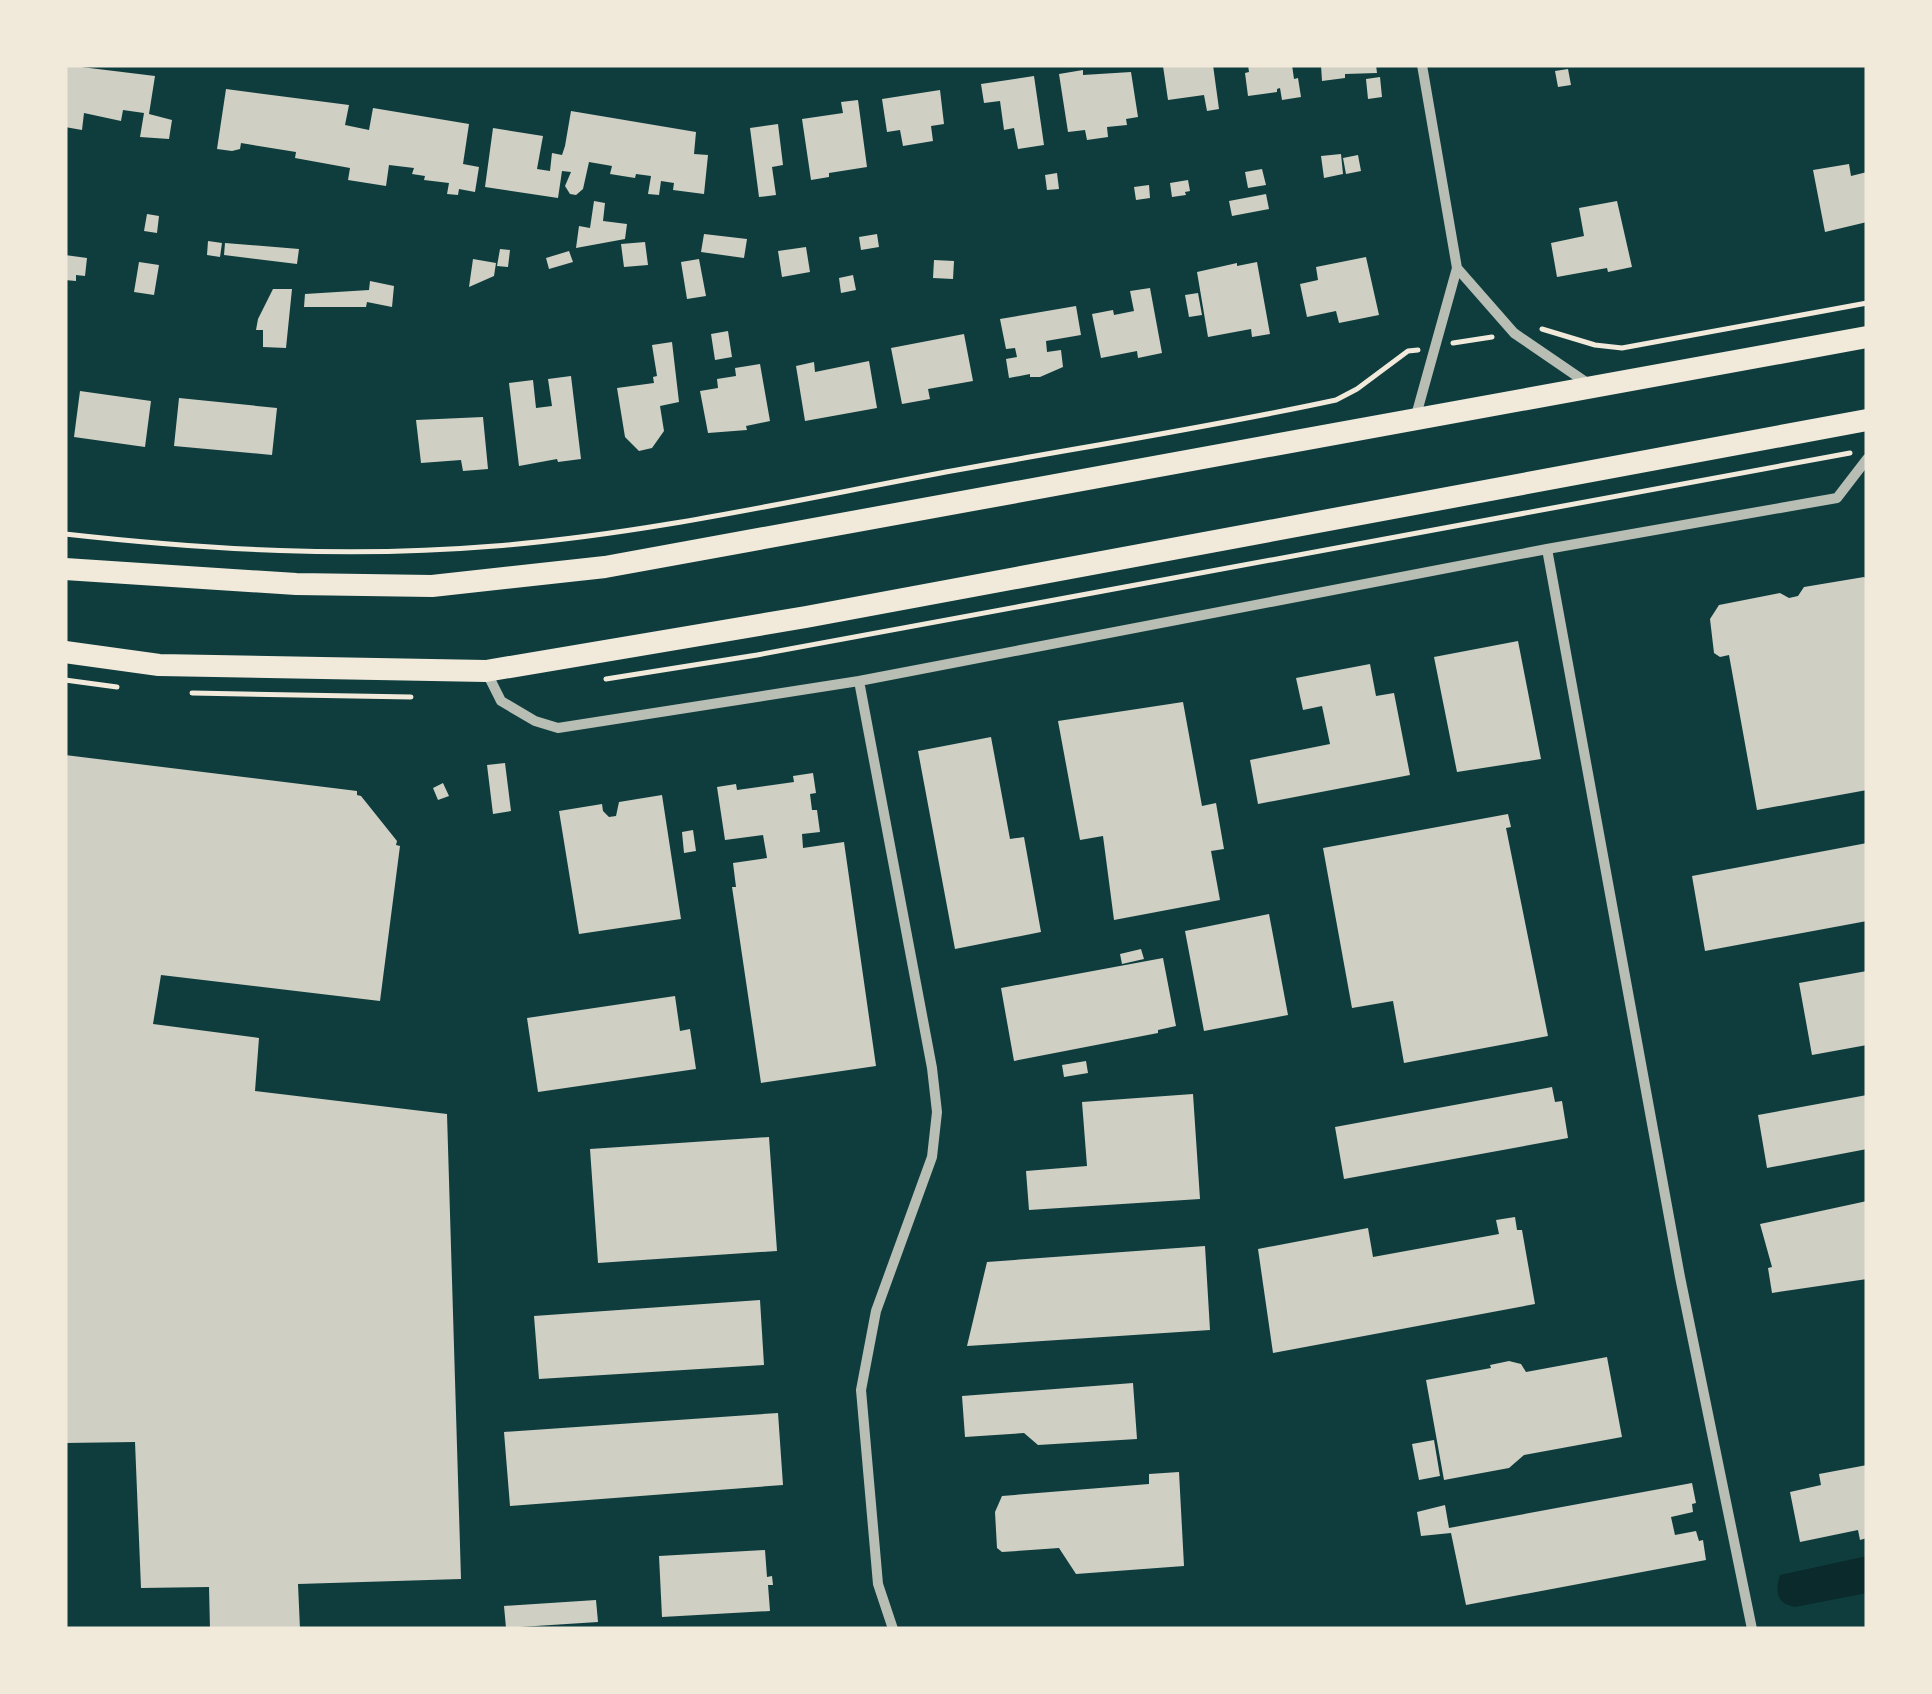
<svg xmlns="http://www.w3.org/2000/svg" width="1932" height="1694" font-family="Jost,sans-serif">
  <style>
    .water { fill: #0a2a2b }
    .building { fill: #cfcfc3 }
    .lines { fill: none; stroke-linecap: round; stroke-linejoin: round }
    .path { stroke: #f1e9da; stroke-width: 5 }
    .minor { stroke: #b8beb3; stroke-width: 10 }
    .primary { stroke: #f1e9da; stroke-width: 22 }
  </style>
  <rect width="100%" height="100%" fill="#0f3d3e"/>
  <path class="water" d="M 1867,1556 L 1867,1593 L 1795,1607 C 1776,1603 1775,1592 1780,1575 Z"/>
  <path class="building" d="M 65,65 L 155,76 L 149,114 L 172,120 L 169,139 L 140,137 L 144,113 L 123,110 L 121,121 L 84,113 L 82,130 L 65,127 Z
    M 1213,65 L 1219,109 L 1207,111 L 1204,95 L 1168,100 L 1163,66 Z
    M 1248,65 L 1292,65 L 1294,79 L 1298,78 L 1301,97 L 1282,100 L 1280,88 L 1277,89 L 1277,92 L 1248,96 L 1245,73 L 1249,72 Z
    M 1321,65 L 1376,65 L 1377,73 L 1345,74 L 1345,78 L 1322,81 Z
    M 1568,69 L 1571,85 L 1558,87 L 1555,71 Z
    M 1083,70 L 1083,75 L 1131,72 L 1138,117 L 1126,119 L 1127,125 L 1107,127 L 1108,137 L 1087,140 L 1085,130 L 1068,132 L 1059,74 Z
    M 1034,76 L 1044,145 L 1018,149 L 1014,128 L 1004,130 L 1000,101 L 984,103 L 981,84 Z
    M 1380,77 L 1382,97 L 1368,99 L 1366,79 Z
    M 226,89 L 349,105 L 345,125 L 369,130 L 373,108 L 469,124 L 463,164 L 479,167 L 475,192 L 459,189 L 458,195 L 447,194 L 449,183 L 424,180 L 425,176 L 412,174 L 414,168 L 389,165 L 386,186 L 348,180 L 350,168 L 295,158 L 296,152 L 241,143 L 240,149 L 232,151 L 217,149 Z
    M 940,90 L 944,124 L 931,126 L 933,141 L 903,146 L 900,130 L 887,132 L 882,99 Z
    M 858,100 L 867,167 L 829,173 L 829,177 L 811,180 L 802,119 L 843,113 L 841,102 Z
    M 571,111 L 696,132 L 694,154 L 708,155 L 704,194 L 673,190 L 674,183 L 661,181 L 659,195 L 648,194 L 651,176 L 636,174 L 635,178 L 610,174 L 612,166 L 589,162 L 583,189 L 576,195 L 570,194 L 565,186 L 571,172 L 562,171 L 558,198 L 485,187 L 493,128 L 543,136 L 537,169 L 550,171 L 552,153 L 562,155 L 565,146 Z
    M 778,124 L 783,165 L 772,167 L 776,195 L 759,197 L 750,128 Z
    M 1341,154 L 1343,174 L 1324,178 L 1321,156 Z
    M 1358,155 L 1361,171 L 1346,174 L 1343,158 Z
    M 1849,164 L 1851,176 L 1867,172 L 1867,222 L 1825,232 L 1813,170 Z
    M 1262,169 L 1266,185 L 1248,188 L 1245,172 Z
    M 1057,173 L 1059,189 L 1047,190 L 1045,175 Z
    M 1188,180 L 1190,191 L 1185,192 L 1186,195 L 1172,197 L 1170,183 Z
    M 1149,185 L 1150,198 L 1136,200 L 1134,187 Z
    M 1266,194 L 1269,209 L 1232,216 L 1229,201 Z
    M 594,201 L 605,203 L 603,221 L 627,224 L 625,239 L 576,248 L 579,226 L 590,228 Z
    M 1617,201 L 1632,267 L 1608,272 L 1607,268 L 1557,277 L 1551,243 L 1584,236 L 1579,208 Z
    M 147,214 L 159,216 L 157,233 L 144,231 Z
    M 704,234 L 747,239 L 744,258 L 701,252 Z
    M 877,234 L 879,247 L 861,250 L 859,237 Z
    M 208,241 L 222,243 L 220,257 L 207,255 Z
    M 645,242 L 648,265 L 624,267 L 621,244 Z
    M 225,243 L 299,249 L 297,264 L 224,255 Z
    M 806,247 L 810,272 L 782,277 L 778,251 Z
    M 500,249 L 510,250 L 508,267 L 497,266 Z
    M 569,251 L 573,262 L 549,269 L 546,258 Z
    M 65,255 L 87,258 L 85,276 L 76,275 L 76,281 L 65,280 Z
    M 1366,257 L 1379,315 L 1339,323 L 1336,311 L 1307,317 L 1300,284 L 1318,280 L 1316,267 Z
    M 473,259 L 496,263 L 494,276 L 469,287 Z
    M 699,259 L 706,296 L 687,299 L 681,262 Z
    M 934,260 L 954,261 L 953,279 L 933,278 Z
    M 139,262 L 159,265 L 154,295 L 134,292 Z
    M 1257,262 L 1270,334 L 1252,337 L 1251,329 L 1208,337 L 1197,272 L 1237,263 L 1237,266 Z
    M 853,275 L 856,290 L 841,293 L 839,278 Z
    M 370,281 L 394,286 L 392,307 L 367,302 L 366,307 L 304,307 L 305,294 L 369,290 Z
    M 1150,288 L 1162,353 L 1138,358 L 1137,351 L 1101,358 L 1092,314 L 1113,310 L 1114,315 L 1134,311 L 1130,291 Z
    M 273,289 L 292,289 L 286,348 L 263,347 L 263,330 L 256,330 L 258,319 Z
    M 1198,293 L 1202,315 L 1189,317 L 1185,295 Z
    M 1076,306 L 1081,335 L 1046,341 L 1047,352 L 1061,350 L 1063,367 L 1040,377 L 1030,377 L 1030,374 L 1009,378 L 1006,359 L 1017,357 L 1015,348 L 1006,349 L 1000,319 Z
    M 728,331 L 732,357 L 715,360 L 711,334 Z
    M 964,334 L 973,381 L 928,389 L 930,399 L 902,404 L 891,348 Z
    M 672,342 L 679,402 L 660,406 L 664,431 L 652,448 L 639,451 L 625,437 L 617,388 L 654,383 L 653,377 L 657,376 L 652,345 Z
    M 869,361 L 877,408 L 805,421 L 796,366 L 814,362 L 815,372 Z
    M 760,364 L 770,421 L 746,426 L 747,430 L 708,433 L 700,391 L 718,388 L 717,379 L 736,376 L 735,368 Z
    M 571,376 L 581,459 L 558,462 L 557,459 L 519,466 L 509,383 L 533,380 L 536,408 L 552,406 L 548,379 Z
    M 80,391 L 151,401 L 145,447 L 74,437 Z
    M 179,398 L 277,408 L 272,455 L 174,446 Z
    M 483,417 L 488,469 L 463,471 L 461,460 L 421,463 L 416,420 Z
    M 1864,577 L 1867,579 L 1867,790 L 1757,810 L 1729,655 L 1720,657 L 1714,653 L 1710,619 L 1719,605 L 1780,593 L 1789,598 L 1798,596 L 1804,587 Z
    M 1518,641 L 1541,759 L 1457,772 L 1434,657 Z
    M 1370,664 L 1376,696 L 1394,693 L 1410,775 L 1258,804 L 1250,760 L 1330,744 L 1322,706 L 1303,710 L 1296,678 Z
    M 1183,702 L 1202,806 L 1216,803 L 1224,849 L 1211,851 L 1220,900 L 1114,920 L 1103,836 L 1080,840 L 1058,721 Z
    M 991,737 L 1010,839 L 1024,837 L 1041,932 L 955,949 L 918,751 Z
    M 65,755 L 357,791 L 357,795 L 361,796 L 397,841 L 396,845 L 400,846 L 380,1001 L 161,975 L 153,1024 L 259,1038 L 255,1091 L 447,1114 L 461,1579 L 298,1584 L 300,1629 L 210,1629 L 209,1587 L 141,1588 L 135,1442 L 65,1443 Z
    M 505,763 L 511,811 L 493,814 L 487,765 Z
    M 813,773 L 816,793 L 810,794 L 812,810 L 817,810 L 820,832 L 802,834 L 803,848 L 844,842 L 876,1066 L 761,1083 L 732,887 L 736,887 L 733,863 L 767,858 L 763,835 L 725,840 L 717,787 L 736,784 L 737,790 L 794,782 L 793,776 Z
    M 443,783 L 449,796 L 438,800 L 433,788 Z
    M 662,795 L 681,919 L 579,934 L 559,811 L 602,804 L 603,811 L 609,817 L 616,816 L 619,802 Z
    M 1508,814 L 1511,827 L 1506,828 L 1548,1036 L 1404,1063 L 1393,1001 L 1352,1008 L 1323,848 Z
    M 693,830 L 696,851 L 684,853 L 682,832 Z
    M 1867,843 L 1867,921 L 1705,951 L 1692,876 Z
    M 1269,914 L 1288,1015 L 1204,1031 L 1185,931 Z
    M 1141,949 L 1144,959 L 1122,964 L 1120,954 Z
    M 1163,958 L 1176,1026 L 1158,1030 L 1158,1033 L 1014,1061 L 1001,988 Z
    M 1867,971 L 1867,1045 L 1812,1055 L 1799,983 Z
    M 675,996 L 680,1031 L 690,1029 L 696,1069 L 538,1092 L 527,1018 Z
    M 1086,1061 L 1088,1073 L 1064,1077 L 1062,1065 Z
    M 1552,1087 L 1555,1102 L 1562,1101 L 1568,1138 L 1344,1179 L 1335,1127 Z
    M 1193,1094 L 1200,1199 L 1029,1210 L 1026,1171 L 1087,1166 L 1082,1102 Z
    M 1867,1095 L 1867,1149 L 1767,1168 L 1758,1115 Z
    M 769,1137 L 777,1251 L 598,1263 L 590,1149 Z
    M 1867,1201 L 1867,1279 L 1772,1293 L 1768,1268 L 1772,1267 L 1760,1224 Z
    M 1515,1217 L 1517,1230 L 1522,1230 L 1535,1304 L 1273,1353 L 1258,1249 L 1368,1228 L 1373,1257 L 1499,1234 L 1496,1220 Z
    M 1205,1246 L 1210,1330 L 967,1346 L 987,1262 Z
    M 760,1300 L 764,1365 L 539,1379 L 534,1316 Z
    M 1607,1357 L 1622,1437 L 1524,1455 L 1509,1468 L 1444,1480 L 1426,1380 L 1491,1368 L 1490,1365 L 1509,1361 L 1521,1364 L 1526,1372 Z
    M 1133,1383 L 1137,1439 L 1038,1445 L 1024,1433 L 965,1437 L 962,1396 Z
    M 778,1413 L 783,1485 L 510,1506 L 504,1432 Z
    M 1434,1440 L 1440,1476 L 1419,1480 L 1412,1444 Z
    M 1867,1465 L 1867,1538 L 1860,1540 L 1858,1530 L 1800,1542 L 1790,1492 L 1821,1485 L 1819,1474 Z
    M 1179,1472 L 1184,1566 L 1076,1574 L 1059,1548 L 1002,1552 L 997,1548 L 995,1512 L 1002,1496 L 1149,1484 L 1149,1474 Z
    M 1692,1483 L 1696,1503 L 1692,1504 L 1693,1512 L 1671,1517 L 1675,1535 L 1696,1531 L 1699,1541 L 1703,1540 L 1706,1560 L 1466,1605 L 1451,1533 L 1421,1536 L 1417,1512 L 1445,1505 L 1449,1528 Z
    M 765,1550 L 767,1577 L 772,1576 L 773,1585 L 768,1585 L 770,1611 L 662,1617 L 659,1556 Z
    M 596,1600 L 598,1622 L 506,1628 L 504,1606 Z"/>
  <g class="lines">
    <path class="path" d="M 1542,329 L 1595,345 L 1622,348 L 1867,303
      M 1453,343 L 1492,337
      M 65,534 C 208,550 351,558 495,546 C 650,534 804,498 957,470 C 1083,447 1211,427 1336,400 L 1357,389 L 1408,351 L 1418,350
      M 606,679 L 757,655 L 1850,453
      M 65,680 L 117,687
      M 192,693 L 411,697"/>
    <path class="minor" d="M 1457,268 L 1514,333 L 1590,385
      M 1415,419 L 1457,268 L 1422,65
      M 1547,549 L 1680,1277 L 1752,1629
      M 486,671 L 501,701 L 535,721 L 558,728 L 859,681 L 1547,549 L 1837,498 L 1867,459
      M 859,681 L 932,1068 L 937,1112 L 932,1157 L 876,1311 L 861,1390 L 878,1584 L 893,1629"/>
    <path class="primary" d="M 65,569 L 296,584 L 432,586 L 605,567 L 1867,337
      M 65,652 L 159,665 L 486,671 L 806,617 L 1867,420"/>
  </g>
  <rect width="1932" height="1694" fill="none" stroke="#f1e9da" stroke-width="135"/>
</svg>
